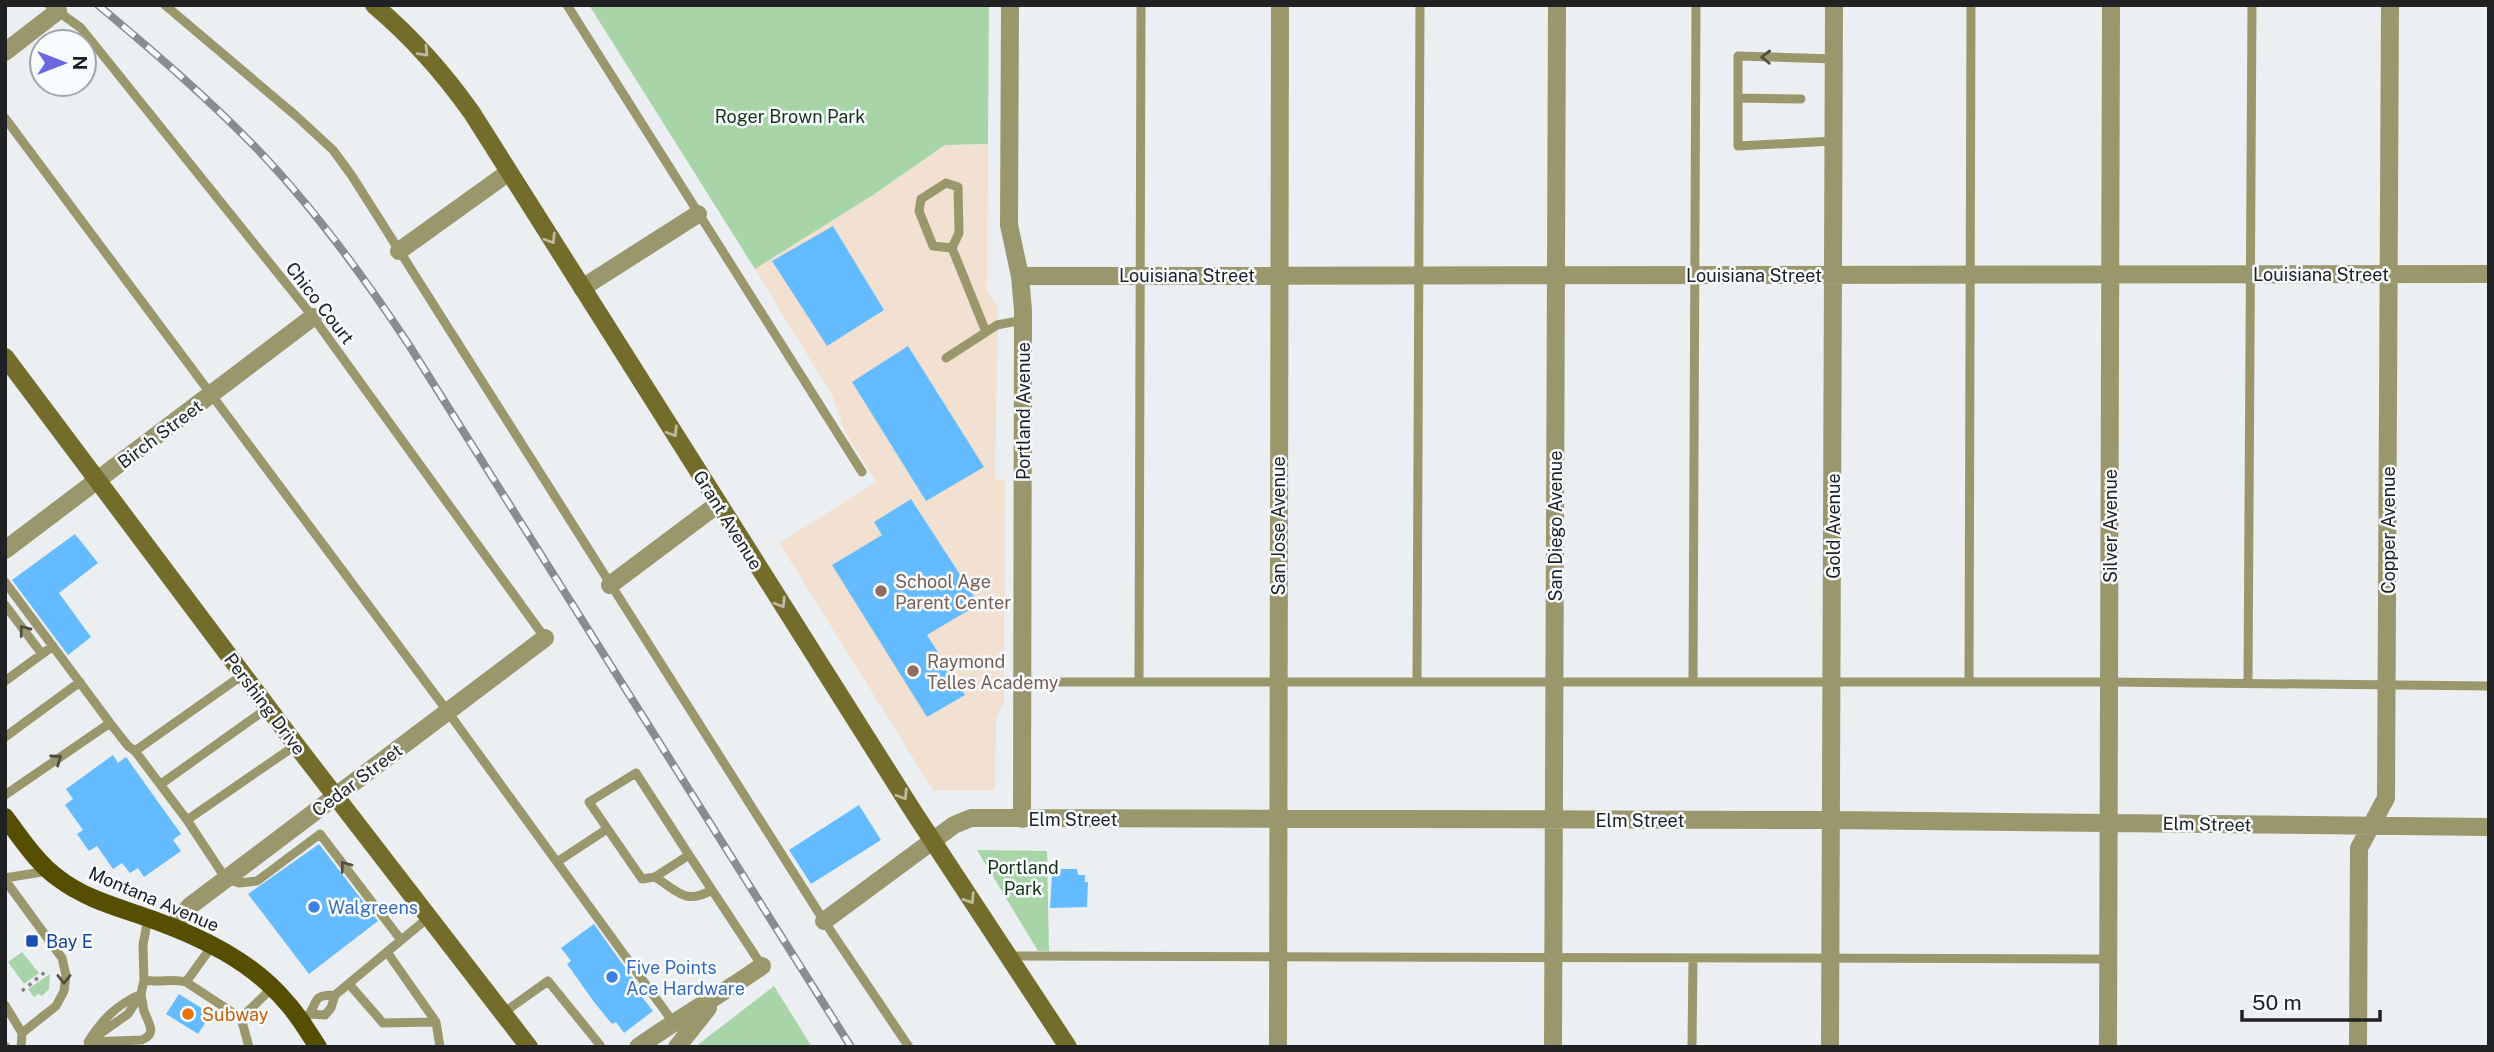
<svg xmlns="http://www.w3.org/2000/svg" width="2494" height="1052" font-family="'Public Sans',sans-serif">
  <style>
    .education { fill: #f2e1d0 }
    .green { fill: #a7d5a7 }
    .building { fill: #65bbff }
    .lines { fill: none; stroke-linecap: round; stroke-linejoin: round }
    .path { stroke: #828486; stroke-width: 3.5; stroke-dasharray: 3.5 5; stroke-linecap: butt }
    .service { stroke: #9b976d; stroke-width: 9 }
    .minor { stroke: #9b976d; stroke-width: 18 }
    .secondary { stroke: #736c2a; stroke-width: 18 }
    .primary { stroke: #564e01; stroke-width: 18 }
    .rail-casing { stroke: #8a8c8d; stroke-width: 8 }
    .rail { stroke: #f9fcfe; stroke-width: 5; stroke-dasharray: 16; stroke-linecap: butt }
    .oneway { stroke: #bdbb9f }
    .oneway2 { stroke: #515040 }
    .education-dot { fill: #8d6e63; stroke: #f9fcfe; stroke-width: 2.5 }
    .shop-dot { fill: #3f7fe0; stroke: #f9fcfe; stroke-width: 2.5 }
    .transit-dot { fill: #1a4fb4; stroke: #f9fcfe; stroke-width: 2.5 }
    .food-dot { fill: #e8710a; stroke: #f9fcfe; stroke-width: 2.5 }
    .labels { text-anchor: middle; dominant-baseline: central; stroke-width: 5; stroke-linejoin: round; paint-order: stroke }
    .park-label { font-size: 18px; fill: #143315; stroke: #f9fcfe }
    .street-label { font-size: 18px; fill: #202122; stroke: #f9fcfe }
    .education-label { font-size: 18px; fill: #785e54; stroke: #f9fcfe; text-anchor: start }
    .shop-label { font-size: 18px; fill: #366cbe; stroke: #f9fcfe; text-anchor: start }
    .transit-label { font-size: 18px; fill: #164399; stroke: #f9fcfe; text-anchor: start }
    .food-label { font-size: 18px; fill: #c56008; stroke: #f9fcfe; text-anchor: start }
  </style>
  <rect width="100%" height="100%" fill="#eceff1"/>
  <path class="education" d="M 988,144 L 987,291 L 998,308 L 995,479 L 1005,480 L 1004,702 L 996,718 L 995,790 L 933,790 L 779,543 L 876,482 L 843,428 L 833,397 L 755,269 L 873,195 L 945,145 Z"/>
  <path class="green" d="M 589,5 L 989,5 L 988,144 L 945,145 L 873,195 L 755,269 Z
    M 977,850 L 1047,851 L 1049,951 L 1038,951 Z
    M 22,952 L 39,973 L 24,984 L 8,962 Z
    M 50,974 L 49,989 L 42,996 L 38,994 L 34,997 L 28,989 Z
    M 774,986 L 812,1047 L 695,1047 Z"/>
  <path class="building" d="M 833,226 L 884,310 L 827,346 L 772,261 Z
    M 908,346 L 984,467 L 926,501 L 852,382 Z
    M 911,499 L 979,604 L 927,635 L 965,695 L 927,717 L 832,565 L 882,535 L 874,522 Z
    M 75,534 L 98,563 L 59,593 L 91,637 L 68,655 L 12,580 Z
    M 113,755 L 118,763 L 126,757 L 181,834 L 173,840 L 181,851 L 144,877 L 138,868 L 130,873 L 122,863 L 113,869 L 97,846 L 89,851 L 77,834 L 83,830 L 65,805 L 73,799 L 66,789 Z
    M 859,805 L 881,840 L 811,884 L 789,850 Z
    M 319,844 L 378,921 L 309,974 L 248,894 Z
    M 1061,869 L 1077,869 L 1078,875 L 1085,875 L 1085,882 L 1088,882 L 1087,907 L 1050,908 L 1052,875 L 1060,876 Z
    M 594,924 L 636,983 L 633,985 L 653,1011 L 624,1033 L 616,1022 L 612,1024 L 594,1002 L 567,964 L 571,961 L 561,948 Z
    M 179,994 L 211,1014 L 198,1034 L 166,1014 Z"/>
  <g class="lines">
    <path class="path" d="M 22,991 L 45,972"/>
    <path class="service" d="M 49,5 L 81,28 L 313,317 L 545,638
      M 165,5 L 295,115 L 333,150 L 352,176 L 824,921 L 909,1047
      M 567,5 L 862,472
      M 1834,59 L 1738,56 L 1738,146 L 1834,141
      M 1738,98 L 1801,99
      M 5,118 L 448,712 L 673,1022
      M 952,248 L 933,246 L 919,211 L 921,199 L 946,183 L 958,187 L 959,233 L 952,248 L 986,332
      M 946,358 L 997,325 L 1023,320
      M 5,582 L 110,723 L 128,746 L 135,751 L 187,820 L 226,879 L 239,883 L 257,881 L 320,834 L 401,940
      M 5,605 L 42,654
      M 5,681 L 53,646
      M 1139,681 L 1141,5
      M 1417,681 L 1420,5
      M 1693,681 L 1696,5
      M 1022,682 L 2109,682 L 2489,686
      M 1969,682 L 1971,5
      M 2248,684 L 2252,5
      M 5,737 L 80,682
      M 135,751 L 244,674
      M 161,784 L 269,707
      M 5,795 L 110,723
      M 187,820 L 296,745
      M 557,862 L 607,829
      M 655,877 L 642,879 L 589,802 L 636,773 L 689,855
      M 5,878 L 48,871
      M 5,880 L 62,958 L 66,975 L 64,991 L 56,1006 L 22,1033
      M 712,890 C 685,905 679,892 655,877 L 689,855 L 762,966
      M 1010,956 L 2108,959
      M 144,980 C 159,983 172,978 186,982 L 212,946
      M 186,982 L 241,1018
      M 349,984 L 383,1023 L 436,1022 L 387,952
      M 141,994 C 142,1000 143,1006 144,1011 C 148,1023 158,1033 142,1040 L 88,1042 C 102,1020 116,1005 141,994 Z
      M 5,1005 L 22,1033 L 21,1047
      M 503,1013 L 548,981 L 600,1045
      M 310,1014 L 325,1015 L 331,1008 L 335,995 L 429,917
      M 308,1016 C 319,1001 311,995 335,995
      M 436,1022 L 440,1047
      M 91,1040 L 128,1014 L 141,994 L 144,980 L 143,945 L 148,918
      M 5,1046 L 6,1047
      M 249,1047 L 241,1018 L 273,987
      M 1692,1047 L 1693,958"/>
    <path class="minor" d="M 1010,5 L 1009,225 L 1020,276 L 1023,310 L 1022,819
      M 5,52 L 58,11
      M 399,251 L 509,172
      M 1020,276 L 2489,274
      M 582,288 L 698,214
      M 5,550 L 313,317
      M 610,585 L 718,504
      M 824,921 L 954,825 L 971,818 L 1831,820 L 2489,827
      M 173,927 L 190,906 L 545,638
      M 638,1047 C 679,1018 722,994 762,966
      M 677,1047 L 708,1008
      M 1278,1047 L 1280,5
      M 1553,1047 L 1557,5
      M 1830,1047 L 1834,5
      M 2108,1047 L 2111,5
      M 2358,1047 L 2359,848 L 2386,798 L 2390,5"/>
    <path class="secondary" d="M 374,5 C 412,37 443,72 472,113 L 913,811 L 1068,1047
      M 5,357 L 296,745 L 529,1047"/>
    <path class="primary" d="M 5,817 C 21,838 37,863 58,878 C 85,899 120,908 151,919 C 201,937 252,961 287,1003 C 299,1016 308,1032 318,1047"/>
    <defs>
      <path id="rail" d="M 98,5 C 154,52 209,99 260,152 C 316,211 364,277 409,345 L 851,1047"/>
    </defs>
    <use href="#rail" class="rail-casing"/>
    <use href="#rail" class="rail"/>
  </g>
  <defs><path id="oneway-chevron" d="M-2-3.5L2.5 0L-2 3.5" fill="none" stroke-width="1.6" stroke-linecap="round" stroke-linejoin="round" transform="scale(1.75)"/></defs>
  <g class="oneway">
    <use href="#oneway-chevron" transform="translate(424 52) rotate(46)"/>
    <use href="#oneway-chevron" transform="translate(551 239) rotate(58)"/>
    <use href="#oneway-chevron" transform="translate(673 432) rotate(58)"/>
    <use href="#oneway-chevron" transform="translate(781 603) rotate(58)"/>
    <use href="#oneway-chevron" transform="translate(903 795) rotate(58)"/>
    <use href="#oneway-chevron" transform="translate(970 899) rotate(57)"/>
  </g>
  <g class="oneway2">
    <use href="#oneway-chevron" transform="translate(1766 57) rotate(-178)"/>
    <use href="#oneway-chevron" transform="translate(24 630) rotate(-127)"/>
    <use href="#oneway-chevron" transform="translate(57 759) rotate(-35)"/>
    <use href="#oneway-chevron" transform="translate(345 866) rotate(-127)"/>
    <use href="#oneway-chevron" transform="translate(64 979) rotate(90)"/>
  </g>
  <g class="education-dot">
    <circle cx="881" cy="591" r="7"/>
    <circle cx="913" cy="671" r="7"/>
  </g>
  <g class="shop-dot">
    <circle cx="314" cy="907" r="7"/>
    <circle cx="612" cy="977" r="7"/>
  </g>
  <rect class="transit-dot" x="25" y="934" width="14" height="14" rx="3.5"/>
  <circle class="food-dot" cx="188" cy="1014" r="7"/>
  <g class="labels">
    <g class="park-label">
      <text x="790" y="116">Roger Brown Park</text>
      <text x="1023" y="867">Portland<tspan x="1023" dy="21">Park</tspan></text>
    </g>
    <g class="street-label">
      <text x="2321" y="274">Louisiana Street</text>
      <text x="1187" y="275">Louisiana Street</text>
      <text x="1754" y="275">Louisiana Street</text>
      <text transform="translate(320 303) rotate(52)">Chico Court</text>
      <text transform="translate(1023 411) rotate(-90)">Portland Avenue</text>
      <text transform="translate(160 434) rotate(-37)">Birch Street</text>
      <text transform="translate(728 520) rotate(58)">Grant Avenue</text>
      <text transform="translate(1278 526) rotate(-90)">San Jose Avenue</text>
      <text transform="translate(1555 526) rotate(-90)">San Diego Avenue</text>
      <text transform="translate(1833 526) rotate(-90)">Gold Avenue</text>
      <text transform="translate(2110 526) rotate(-90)">Silver Avenue</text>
      <text transform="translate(2388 530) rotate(-90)">Copper Avenue</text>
      <text transform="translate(265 704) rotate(53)">Pershing Drive</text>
      <text transform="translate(357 780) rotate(-37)">Cedar Street</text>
      <text x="1073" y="819">Elm Street</text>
      <text x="1640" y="820">Elm Street</text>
      <text transform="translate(2207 824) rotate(1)">Elm Street</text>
      <text transform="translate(154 899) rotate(23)">Montana Avenue</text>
    </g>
    <g class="education-label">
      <text x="895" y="581">School Age<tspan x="895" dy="21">Parent Center</tspan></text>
      <text x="927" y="661">Raymond<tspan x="927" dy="21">Telles Academy</tspan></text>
    </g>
    <g class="shop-label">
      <text x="328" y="907">Walgreens</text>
      <text x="626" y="967">Five Points<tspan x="626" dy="21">Ace Hardware</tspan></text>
    </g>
    <g class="transit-label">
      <text x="46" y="941">Bay E</text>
    </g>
    <g class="food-label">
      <text x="202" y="1014">Subway</text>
    </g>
  </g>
  <rect width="2494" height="1052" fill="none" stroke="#202122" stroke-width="14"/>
  <g transform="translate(63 63) rotate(90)"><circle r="33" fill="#f9fcfe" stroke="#a2a4a6" stroke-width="2"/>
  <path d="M0-5L12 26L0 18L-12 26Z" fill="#6a67e1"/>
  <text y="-10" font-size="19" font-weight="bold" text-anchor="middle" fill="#202122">N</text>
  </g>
  <path d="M2242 1010v10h138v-10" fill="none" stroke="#202122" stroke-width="3.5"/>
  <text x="2252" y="1010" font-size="21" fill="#202122" stroke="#f9fcfe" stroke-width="5" paint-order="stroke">50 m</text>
</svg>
